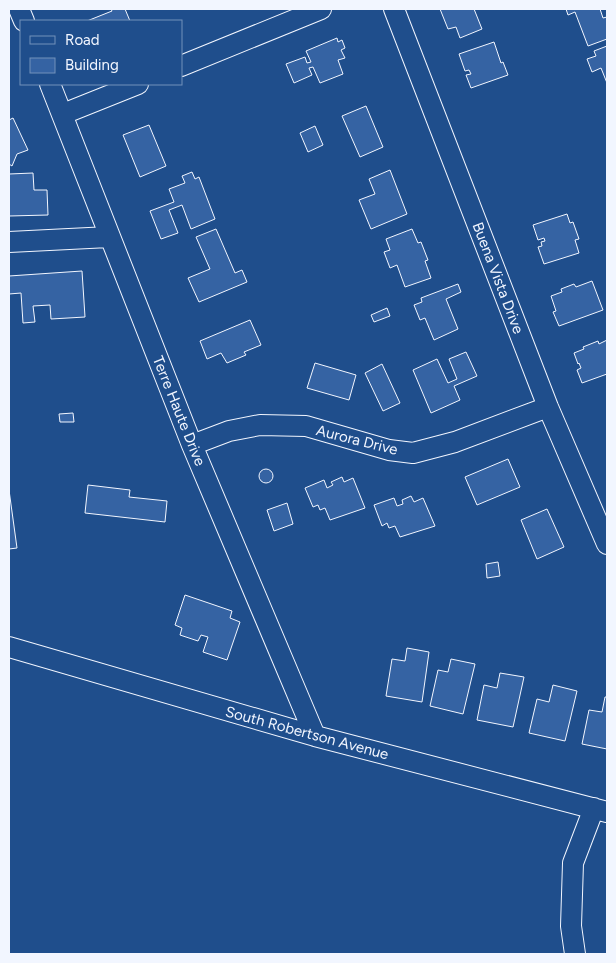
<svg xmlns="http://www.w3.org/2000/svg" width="616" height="963" font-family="Figtree,sans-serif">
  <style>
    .building { fill: #3563a3; stroke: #f2f6ff }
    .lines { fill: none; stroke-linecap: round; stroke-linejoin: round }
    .minor-casing { stroke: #f2f6ff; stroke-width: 22 }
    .minor { stroke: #1f4e8c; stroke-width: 20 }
    .labels { text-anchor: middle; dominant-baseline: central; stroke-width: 4; stroke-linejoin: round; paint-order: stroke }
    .street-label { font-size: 15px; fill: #f2f6ff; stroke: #1f4e8c }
  </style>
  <rect width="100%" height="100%" fill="#1f4e8c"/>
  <path class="building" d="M 111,9 L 125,9 L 130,21 L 87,21 L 112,11 Z
    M 440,9 L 474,9 L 482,29 L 460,38 L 456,27 L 448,29 Z
    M 566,9 L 600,9 L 603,18 L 607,17 L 607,39 L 588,46 L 575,12 L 568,15 Z
    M 337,38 L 338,42 L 342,40 L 345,48 L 341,50 L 345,58 L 338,60 L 343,74 L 320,83 L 313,67 L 309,68 L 312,75 L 294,83 L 286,64 L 305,57 L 307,63 L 311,62 L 306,51 Z
    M 494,42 L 501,63 L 503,62 L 508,75 L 471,88 L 466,75 L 471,74 L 469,70 L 465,71 L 459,54 Z
    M 607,46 L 607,83 L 601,68 L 592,72 L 587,59 L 596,56 L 594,51 Z
    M 366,106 L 383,147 L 360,157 L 342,116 Z
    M 13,118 L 28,150 L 17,154 L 12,166 L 9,164 L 9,120 Z
    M 149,125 L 166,166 L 140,177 L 123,135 Z
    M 315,126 L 323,145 L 308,152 L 300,133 Z
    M 390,170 L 407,214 L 371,229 L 359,200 L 375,194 L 369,179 Z
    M 192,172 L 195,179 L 199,177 L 215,219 L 191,229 L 182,205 L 169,210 L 178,233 L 161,239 L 150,211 L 174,202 L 169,189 L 185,183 L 182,176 Z
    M 33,173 L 34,190 L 47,190 L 48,215 L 9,216 L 9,174 Z
    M 567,214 L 570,223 L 573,222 L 579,239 L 575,240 L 579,253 L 544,264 L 538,247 L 542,246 L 541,242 L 545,241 L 544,238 L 538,240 L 533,225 Z
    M 216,229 L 235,273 L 242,270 L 247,282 L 199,302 L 188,278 L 210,269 L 196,237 Z
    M 412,229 L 418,243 L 421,242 L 428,260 L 425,261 L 431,278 L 405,287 L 397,265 L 390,268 L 384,252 L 390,250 L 386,239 Z
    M 82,271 L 85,317 L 51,319 L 50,305 L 33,306 L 35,322 L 23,323 L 21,293 L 9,294 L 9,276 Z
    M 592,281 L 603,310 L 559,326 L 553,312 L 556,311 L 551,296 L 562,292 L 561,289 L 574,284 L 576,287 Z
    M 458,284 L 461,292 L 446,299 L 458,329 L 434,340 L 425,318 L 420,320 L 414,305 L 422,302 L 421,298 Z
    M 387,308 L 390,316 L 374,322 L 371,315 Z
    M 250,320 L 261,345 L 244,352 L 246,355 L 227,363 L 221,353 L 207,359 L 200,341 Z
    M 607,340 L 607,374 L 582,383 L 577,370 L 581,368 L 579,363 L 578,364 L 574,353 L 584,349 L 583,347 L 598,341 L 599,344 Z
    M 466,352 L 477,376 L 454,386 L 460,400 L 431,413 L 413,370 L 437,359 L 448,383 L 457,379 L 449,359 Z
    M 315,363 L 356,375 L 349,400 L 307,388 Z
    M 382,364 L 400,403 L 383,411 L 365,373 Z
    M 73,413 L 74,422 L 60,422 L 59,414 Z
    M 508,459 L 520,487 L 477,505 L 465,477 Z
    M259 476a7 7 0 1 1 14 0a7 7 0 1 1-14 0Z
    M 342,477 L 344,482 L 353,478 L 365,508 L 330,520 L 325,508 L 320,510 L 318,505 L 313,507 L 305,488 L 324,480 L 327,488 L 333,485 L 331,482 Z
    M 88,485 L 130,490 L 129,497 L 167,501 L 165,522 L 85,513 Z
    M 9,490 L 17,548 L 9,549 Z
    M 411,496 L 414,502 L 423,498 L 435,526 L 400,537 L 395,526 L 389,528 L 387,523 L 382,526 L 374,505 L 394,498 L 397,506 L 403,504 L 402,500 Z
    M 287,503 L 293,524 L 274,531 L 267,510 Z
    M 547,509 L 564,547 L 537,559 L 521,520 Z
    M 498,562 L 500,576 L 487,578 L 486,564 Z
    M 185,595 L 232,611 L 230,618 L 240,622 L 227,660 L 203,652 L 208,637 L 201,635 L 198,641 L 180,635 L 182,628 L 175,625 Z
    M 407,648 L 429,652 L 422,702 L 386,696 L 392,659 L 405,661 Z
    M 451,659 L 475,664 L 463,714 L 430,706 L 438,670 L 448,672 Z
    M 500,673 L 524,677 L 513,727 L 477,720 L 484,685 L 497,688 Z
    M 553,685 L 577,691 L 565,741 L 529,733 L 537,699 L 549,702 Z
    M 605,697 L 607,697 L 607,749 L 582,744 L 589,710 L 602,712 Z"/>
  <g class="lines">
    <defs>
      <path id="minor" d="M 19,9 L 24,21
        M 394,9 L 548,407 L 607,544
        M 181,66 L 321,9
        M 50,84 L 192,445 L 315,736
        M 63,114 L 138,84
        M 9,242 L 109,237
        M 192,445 L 229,431 L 260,425 L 306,426 L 389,450 L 413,453 L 455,442 L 548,407
        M 9,647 L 315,736 L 607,812
        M 575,954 L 571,926 L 573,863 L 594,808"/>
    </defs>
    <use href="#minor" class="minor-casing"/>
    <use href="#minor" class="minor"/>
  </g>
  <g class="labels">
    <g class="street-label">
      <text transform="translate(498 278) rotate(69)">Buena Vista Drive</text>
      <text transform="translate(179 411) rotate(68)">Terre Haute Drive</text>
      <text transform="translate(357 440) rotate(14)">Aurora Drive</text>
      <text transform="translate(307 733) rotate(15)">South Robertson Avenue</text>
    </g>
  </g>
  <rect width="616" height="963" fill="none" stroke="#f2f6ff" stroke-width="20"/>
  <rect x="20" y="20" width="162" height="65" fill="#1f4e8c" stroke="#7391ba"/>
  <rect x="30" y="36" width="25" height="8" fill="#1f4e8c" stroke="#7391ba"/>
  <text x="65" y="45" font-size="15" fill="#f2f6ff">Road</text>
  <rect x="30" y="58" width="25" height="15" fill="#3563a3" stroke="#7391ba"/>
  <text x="65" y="70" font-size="15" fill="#f2f6ff">Building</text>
</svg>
